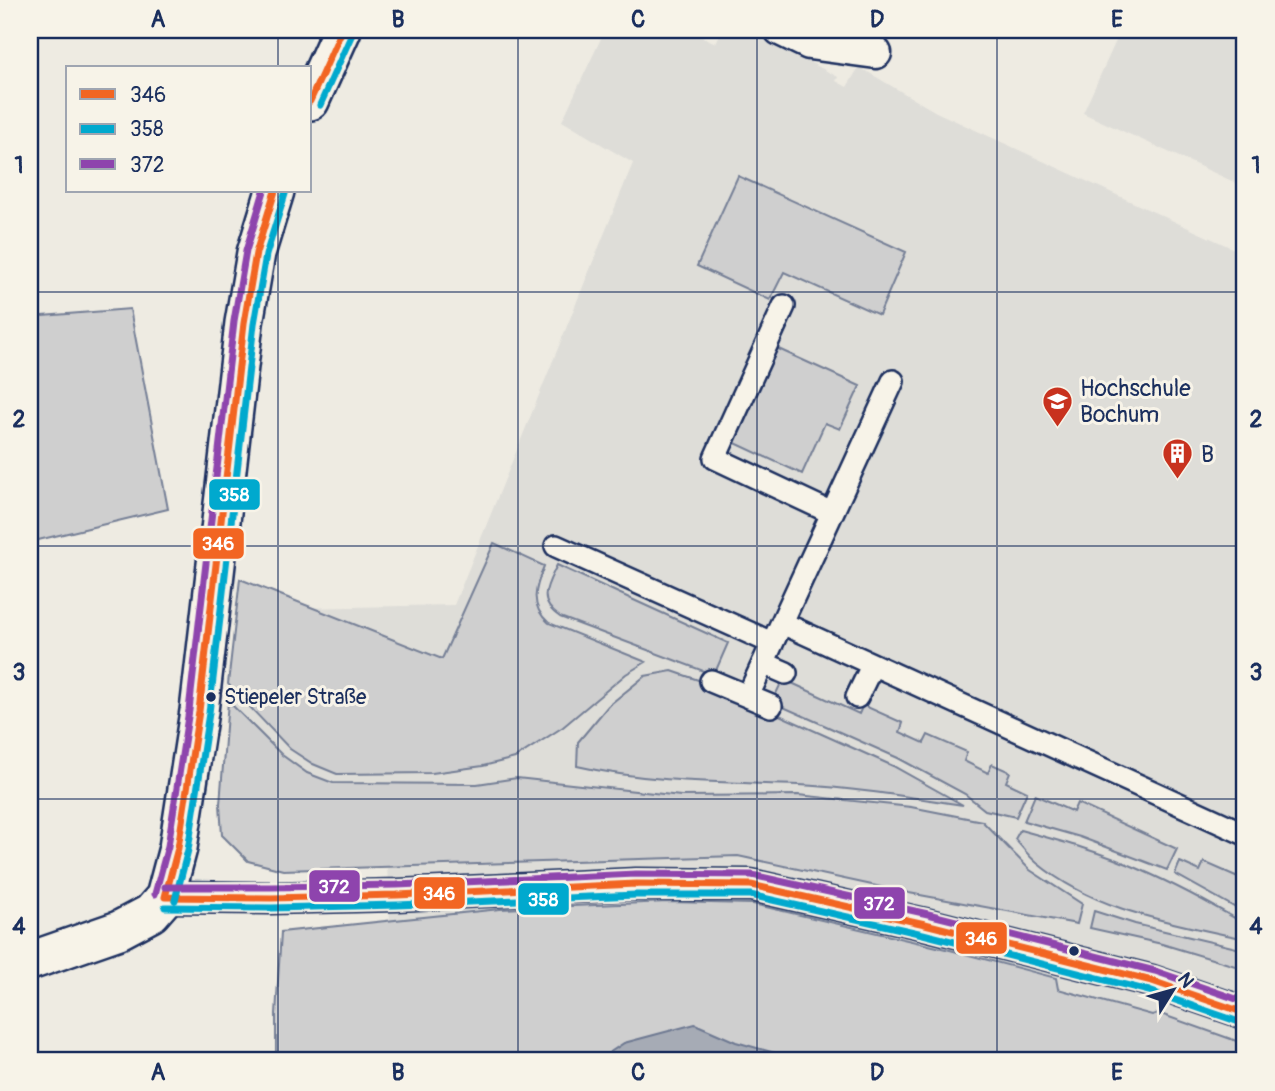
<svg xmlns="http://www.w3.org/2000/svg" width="1275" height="1091" font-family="Pangolin,sans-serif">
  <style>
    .built { fill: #deddd8 }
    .green { fill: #cfcfcf; stroke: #757f96; stroke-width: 2 }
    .water { fill: #a6abb5; stroke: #6e7992; stroke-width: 2 }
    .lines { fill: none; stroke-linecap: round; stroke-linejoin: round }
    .pedestrian-casing { stroke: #1b2f5e; stroke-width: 26 }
    .minor-casing { stroke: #1b2f5e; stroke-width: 35 }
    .tertiary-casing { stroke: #1b2f5e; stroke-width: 42 }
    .pedestrian { stroke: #f7f3e8; stroke-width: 21 }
    .minor { stroke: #f7f3e8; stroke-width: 30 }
    .tertiary { stroke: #f7f3e8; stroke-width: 37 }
    .bus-1-casing { stroke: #f7f3e8; stroke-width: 12 }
    .bus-2-casing { stroke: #f7f3e8; stroke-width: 12 }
    .bus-3-casing { stroke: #f7f3e8; stroke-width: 12 }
    .bus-1 { stroke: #f26522; stroke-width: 7 }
    .bus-2 { stroke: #00a9ce; stroke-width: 7 }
    .bus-3 { stroke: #8e44ad; stroke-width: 7 }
    .grid { fill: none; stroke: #1b2f5e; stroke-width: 2; stroke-opacity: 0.55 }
    .bus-dot { fill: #1b2f5e; stroke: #f7f3e8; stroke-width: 2.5 }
    .labels { text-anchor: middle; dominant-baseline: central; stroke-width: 6; stroke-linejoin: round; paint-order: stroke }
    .bus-label { font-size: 21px; fill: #1b2f5e; stroke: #f7f3e8; text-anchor: start }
    .poi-label { font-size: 23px; fill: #1b2f5e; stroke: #f7f3e8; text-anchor: start }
    .line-badge { stroke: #f7f3e8; stroke-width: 2.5 }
    .badge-label { font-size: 19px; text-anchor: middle; font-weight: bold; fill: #fff }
    .neatline { fill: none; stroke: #1b2f5e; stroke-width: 2.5 }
    .grid-label { font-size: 23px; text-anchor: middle; font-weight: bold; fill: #1b2f5e }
  </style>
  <rect width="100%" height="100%" fill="#eeebe2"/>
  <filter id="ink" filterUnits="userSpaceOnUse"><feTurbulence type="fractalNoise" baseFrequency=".0143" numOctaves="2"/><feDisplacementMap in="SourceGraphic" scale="14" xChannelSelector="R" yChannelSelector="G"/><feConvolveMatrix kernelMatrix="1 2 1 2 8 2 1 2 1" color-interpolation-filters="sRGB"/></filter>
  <g filter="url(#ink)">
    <path class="built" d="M 605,30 L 686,30 L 716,43 L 722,30 L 749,30 L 838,77 L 836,81 L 847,87 L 859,67 L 936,112 L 1245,254 L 1245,1044 L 1158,1013 L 1152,1015 L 1058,989 L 950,950 L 753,904 L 501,909 L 390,921 L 387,866 L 283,870 L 248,861 L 222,835 L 220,804 L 244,609 L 454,605 L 633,163 L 562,121 Z
      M 1121,30 L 1245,30 L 1245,187 L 1083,113 Z"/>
    <path class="green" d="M 738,176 L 906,252 L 879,315 L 784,272 L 770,300 L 697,266 Z
      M 130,309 L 168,509 L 30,542 L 30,317 Z
      M 774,347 L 860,386 L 840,429 L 825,423 L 802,474 L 731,441 Z
      M 494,543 L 544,566 C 535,588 529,606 549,623 L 646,662 L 626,674 L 563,727 L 515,758 L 483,766 L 432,773 L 337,774 L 313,764 L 290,749 L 228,684 L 240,579 L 442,659 Z
      M 557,565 L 728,643 L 714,675 L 560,617 C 536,601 547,586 557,565 Z
      M 672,671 L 710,684 L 893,766 L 963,805 C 909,797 854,788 799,785 C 724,782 650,783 577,766 L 578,742 L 608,706 L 645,676 Z
      M 783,679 L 859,714 L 863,705 L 903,723 L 900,732 L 924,743 L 928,735 L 967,752 L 964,761 L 988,773 L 992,764 L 1010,772 L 1006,782 L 1027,792 L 1016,817 L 985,810 L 965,794 L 898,758 L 772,702 Z
      M 228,701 L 282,755 L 307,773 L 333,783 L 477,784 L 517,778 L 681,796 L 798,795 L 911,807 L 982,821 L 1030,870 L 1082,904 L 1077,924 L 909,893 L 738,856 L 283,870 L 248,861 L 222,835 L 220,804 Z
      M 1035,795 L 1073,812 L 1077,803 L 1177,849 L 1167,870 L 1080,837 L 1024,821 Z
      M 1020,830 C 1060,841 1101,852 1139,869 C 1176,885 1211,904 1245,924 L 1245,939 C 1174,923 1096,912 1037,863 C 1029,857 1022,847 1015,839 Z
      M 1180,862 L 1200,871 L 1204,862 L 1245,880 L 1245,913 L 1175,874 Z
      M 668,902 L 753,904 L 950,950 L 1056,978 L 1058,989 L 1152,1015 L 1158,1013 L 1245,1044 L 1245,1061 L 276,1061 L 276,1014 L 281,932 L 500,909 Z
      M 1094,911 L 1135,924 L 1245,950 L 1245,969 L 1162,944 L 1090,928 Z"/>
    <path class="water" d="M 695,1024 L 736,1042 L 803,1061 L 597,1061 L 624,1043 Z"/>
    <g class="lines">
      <defs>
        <path id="pedestrian" d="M 784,306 L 715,458 L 832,513
          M 556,546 L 772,643
          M 782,623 L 1245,834
          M 763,663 L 786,673
          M 711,681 L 771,706
          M 748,696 L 893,381
          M 857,697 L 872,666"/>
        <path id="minor" d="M 780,30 L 809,44 L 876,53
          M 165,897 L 271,898 L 397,895 L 636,884 L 751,885 L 925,924 L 1152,981 L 1245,1013"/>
        <path id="tertiary" d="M 310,101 L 342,30
          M 30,961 L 119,930 L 151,913 L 165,897 L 178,848 L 199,711 L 244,323 L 256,253 L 275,191"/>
      </defs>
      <use href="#pedestrian" class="pedestrian-casing"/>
      <use href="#minor" class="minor-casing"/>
      <use href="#tertiary" class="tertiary-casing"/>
      <use href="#pedestrian" class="pedestrian"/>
      <use href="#minor" class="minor"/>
      <use href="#tertiary" class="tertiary"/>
      <defs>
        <path id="bus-1" d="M 310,101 L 342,30
          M 165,897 L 271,898 L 397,895 L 636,884 L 751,885 L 925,924 L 1152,981 L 1245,1013
          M 165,897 L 178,848 L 199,711 L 244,323 L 256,253 L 275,191"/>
        <path id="bus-2" d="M 320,105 L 352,34
          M 175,900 L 188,850 L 209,713 L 254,324 L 266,255 L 285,194
          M 165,907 L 271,908 L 397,905 L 636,895 L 750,895 L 923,934 L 1149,991 L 1242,1023"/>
        <path id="bus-3" d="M 165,887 L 271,887 L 397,885 L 636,874 L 752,875 L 928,914 L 1155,971 L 1245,1002
          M 155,894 L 168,846 L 189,710 L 234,321 L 246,251 L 264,191"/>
      </defs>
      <use href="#bus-1" class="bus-1-casing"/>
      <use href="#bus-2" class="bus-2-casing"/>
      <use href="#bus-3" class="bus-3-casing"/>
      <use href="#bus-1" class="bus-1"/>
      <use href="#bus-2" class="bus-2"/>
      <use href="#bus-3" class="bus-3"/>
    </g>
  </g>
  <path class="grid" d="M 278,30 L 278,68M 518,30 L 518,1061M 757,30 L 757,1061M 997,30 L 997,1061M 278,191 L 278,1061M 30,292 L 1245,292M 30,546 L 1245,546M 30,799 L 1245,799"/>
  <defs>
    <symbol id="university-pin" viewBox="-11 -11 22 30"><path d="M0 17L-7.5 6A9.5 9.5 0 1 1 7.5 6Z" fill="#c8321e" stroke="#f7f3e8"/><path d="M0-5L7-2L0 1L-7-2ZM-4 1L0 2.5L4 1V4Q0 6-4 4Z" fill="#fff"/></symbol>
    <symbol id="building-pin" viewBox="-11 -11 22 30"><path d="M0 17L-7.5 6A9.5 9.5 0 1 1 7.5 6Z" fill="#c8321e" stroke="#f7f3e8"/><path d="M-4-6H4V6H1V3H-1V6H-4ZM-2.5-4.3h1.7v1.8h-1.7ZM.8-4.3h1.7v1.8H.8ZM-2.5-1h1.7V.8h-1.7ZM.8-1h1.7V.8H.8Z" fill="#fff"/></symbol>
  </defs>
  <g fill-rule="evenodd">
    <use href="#university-pin" x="1040" y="384" width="35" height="47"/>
    <use href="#building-pin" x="1160" y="436" width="35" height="47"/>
  </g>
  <g class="bus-dot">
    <circle cx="211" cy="697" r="6"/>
    <circle cx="1074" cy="951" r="6"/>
  </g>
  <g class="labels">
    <g class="bus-label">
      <text x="224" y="697">Stiepeler Straße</text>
    </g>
    <g class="poi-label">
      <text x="1080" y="388">Hochschule<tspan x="1080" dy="26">Bochum</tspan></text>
      <text x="1201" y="454">B</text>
    </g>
  </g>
  <g class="line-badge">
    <rect x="208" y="478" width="53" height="33" rx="7" fill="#00a9ce"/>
    <rect x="192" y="527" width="53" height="33" rx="7" fill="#f26522"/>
    <rect x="308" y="869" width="53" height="34" rx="7" fill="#8e44ad"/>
    <rect x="413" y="876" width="53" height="34" rx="7" fill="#f26522"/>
    <rect x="517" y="882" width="53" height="34" rx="7" fill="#00a9ce"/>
    <rect x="853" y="886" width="53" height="34" rx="7" fill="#8e44ad"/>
    <rect x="955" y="921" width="53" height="34" rx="7" fill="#f26522"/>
  </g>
  <g class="badge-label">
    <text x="234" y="501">358</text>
    <text x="218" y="550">346</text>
    <text x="334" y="893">372</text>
    <text x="439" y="900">346</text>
    <text x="543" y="906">358</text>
    <text x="879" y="910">372</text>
    <text x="981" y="945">346</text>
  </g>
  <rect width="1275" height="1091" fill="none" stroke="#f7f3e8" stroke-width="77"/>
  <rect x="66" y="66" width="245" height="126" fill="#f7f3e8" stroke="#9fa5b1" stroke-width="2"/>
  <rect x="80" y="89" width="35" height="10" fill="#f26522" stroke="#9fa5b1" stroke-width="2"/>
  <text x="130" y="102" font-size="21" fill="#1b2f5e">346</text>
  <rect x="80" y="124" width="35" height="10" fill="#00a9ce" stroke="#9fa5b1" stroke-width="2"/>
  <text x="130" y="136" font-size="21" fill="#1b2f5e">358</text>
  <rect x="80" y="159" width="35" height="10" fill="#8e44ad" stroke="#9fa5b1" stroke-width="2"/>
  <text x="130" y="172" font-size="21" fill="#1b2f5e">372</text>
  <g transform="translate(1173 990) rotate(53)" stroke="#f7f3e8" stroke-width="5" paint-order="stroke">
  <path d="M0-5L12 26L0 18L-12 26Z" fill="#1b2f5e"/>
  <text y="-10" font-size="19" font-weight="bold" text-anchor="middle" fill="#1b2f5e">N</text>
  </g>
  <rect x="38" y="38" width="1198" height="1014" class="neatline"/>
  <g class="grid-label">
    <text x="158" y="27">A</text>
    <text x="398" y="27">B</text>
    <text x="638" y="27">C</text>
    <text x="877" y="27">D</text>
    <text x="1117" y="27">E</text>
    <text x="19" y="173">1</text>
    <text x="1256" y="173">1</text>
    <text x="19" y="427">2</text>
    <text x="1256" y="427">2</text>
    <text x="19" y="680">3</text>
    <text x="1256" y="680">3</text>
    <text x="19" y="934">4</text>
    <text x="1256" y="934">4</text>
    <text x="158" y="1080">A</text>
    <text x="398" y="1080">B</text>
    <text x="638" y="1080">C</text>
    <text x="877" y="1080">D</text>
    <text x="1117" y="1080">E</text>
  </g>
</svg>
